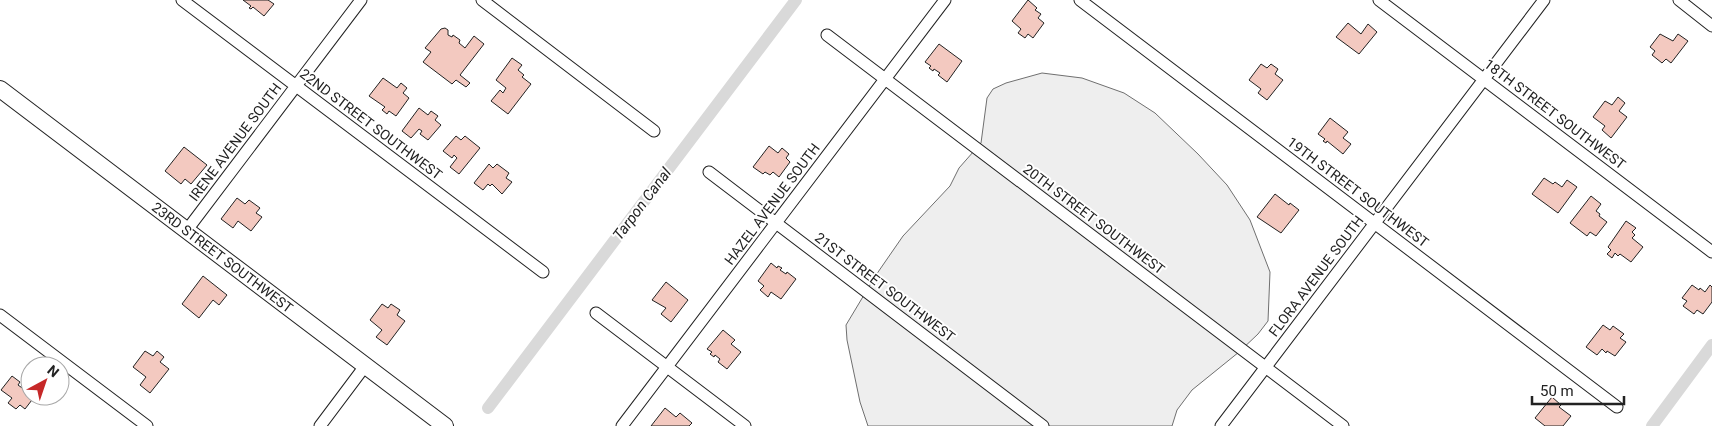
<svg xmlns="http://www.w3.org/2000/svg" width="1712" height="426" font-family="Roboto,sans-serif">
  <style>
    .green { fill: #eee; stroke: #6f6f6f }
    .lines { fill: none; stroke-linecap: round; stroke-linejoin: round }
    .canal { stroke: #d9d9d9; stroke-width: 12 }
    .building { fill: #f3c9c0; stroke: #222 }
    .street-casing { stroke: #222; stroke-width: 13 }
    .secondary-casing { stroke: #222; stroke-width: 18 }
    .street { stroke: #fff; stroke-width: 11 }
    .secondary { stroke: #fff; stroke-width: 16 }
    .labels { text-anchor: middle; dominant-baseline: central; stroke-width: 4; stroke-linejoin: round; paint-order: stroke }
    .street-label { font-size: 14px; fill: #222; stroke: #fff }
    .water-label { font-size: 15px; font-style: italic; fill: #222; stroke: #fff }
  </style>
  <rect width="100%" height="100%" fill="#fff"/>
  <path class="green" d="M 1042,73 L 1082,78 L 1124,93 L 1155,113 L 1198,154 L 1227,185 L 1250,220 L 1270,272 L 1268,321 L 1258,334 L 1239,352 L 1192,390 L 1177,410 L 1172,426 L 868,426 L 860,402 L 847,340 L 846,325 L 876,275 L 903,236 L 950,186 L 959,168 L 981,143 L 987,98 L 993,89 L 1006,83 Z"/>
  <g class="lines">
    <path class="canal" d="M 488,408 L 796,0
      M 1652,426 L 1712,345"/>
  </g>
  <path class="building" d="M 243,0 L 268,0 L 274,4 L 264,16 L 253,7 L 251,9 L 249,8 L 251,6 Z
    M 1028,0 L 1037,8 L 1035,10 L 1041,14 L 1038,18 L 1044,23 L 1033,38 L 1028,34 L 1025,38 L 1018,33 L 1021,29 L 1012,21 Z
    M 1348,23 L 1361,34 L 1368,24 L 1377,32 L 1359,54 L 1336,37 Z
    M 445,28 L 448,30 L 448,35 L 452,37 L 453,35 L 460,40 L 459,43 L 465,48 L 474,36 L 484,44 L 460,75 L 470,83 L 466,87 L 456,80 L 452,84 L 423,62 L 431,52 L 425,48 L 441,29 Z
    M 1660,34 L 1673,41 L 1678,34 L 1688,41 L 1671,63 L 1666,59 L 1662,63 L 1652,55 L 1655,51 L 1650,47 Z
    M 939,44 L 962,61 L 947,82 L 938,75 L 940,73 L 934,69 L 933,71 L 929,68 L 931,66 L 925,62 Z
    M 512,58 L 522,65 L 518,70 L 524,75 L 522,77 L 531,84 L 508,114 L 491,101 L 500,90 L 503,93 L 506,88 L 496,80 Z
    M 1261,64 L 1267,68 L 1271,64 L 1278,69 L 1275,74 L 1283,80 L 1267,100 L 1258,93 L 1261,89 L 1249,80 Z
    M 383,78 L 397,88 L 401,83 L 407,88 L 403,93 L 409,98 L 396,116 L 389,111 L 387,114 L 382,110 L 385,107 L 369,96 Z
    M 1618,97 L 1625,103 L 1619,111 L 1627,117 L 1611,138 L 1602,130 L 1605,126 L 1593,117 L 1605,101 L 1612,105 Z
    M 419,108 L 428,115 L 431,111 L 438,116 L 435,120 L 441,125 L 428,140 L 420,134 L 422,131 L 419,129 L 411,138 L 402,131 Z
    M 1330,118 L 1348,132 L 1343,138 L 1351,144 L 1343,154 L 1327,141 L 1326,143 L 1323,141 L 1325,139 L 1318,134 Z
    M 456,136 L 461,140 L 465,136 L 480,148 L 459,174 L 450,167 L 457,158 L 454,155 L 452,158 L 443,151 Z
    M 769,146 L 778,153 L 782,148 L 789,154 L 786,158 L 790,162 L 779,177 L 773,172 L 770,175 L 765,172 L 763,174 L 753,167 Z
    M 184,147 L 207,165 L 191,184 L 185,179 L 181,184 L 165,171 Z
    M 489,164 L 493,168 L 497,164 L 509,173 L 506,178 L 512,182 L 502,194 L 492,184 L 490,186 L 488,184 L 483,190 L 474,183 Z
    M 1544,178 L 1553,184 L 1555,182 L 1562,187 L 1567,180 L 1577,187 L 1558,213 L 1532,194 Z
    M 1275,194 L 1289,205 L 1290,203 L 1299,210 L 1281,233 L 1257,217 Z
    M 1591,196 L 1601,204 L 1596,211 L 1600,214 L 1599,216 L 1607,222 L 1596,236 L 1590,232 L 1587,236 L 1570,223 Z
    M 237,198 L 245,204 L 249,200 L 260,208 L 256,213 L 262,217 L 251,231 L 238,221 L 233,228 L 221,219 Z
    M 1626,221 L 1636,228 L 1632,232 L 1635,235 L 1632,238 L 1643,247 L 1631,262 L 1620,254 L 1618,256 L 1615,253 L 1612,258 L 1607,254 L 1611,250 L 1608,247 Z
    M 771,263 L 777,268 L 778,266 L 782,268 L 780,270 L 786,274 L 787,272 L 796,279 L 781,299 L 771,292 L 768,297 L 760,290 L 764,286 L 758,281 Z
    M 203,276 L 227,295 L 219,305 L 213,300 L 199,318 L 182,304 Z
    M 666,282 L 688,300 L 671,322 L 661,314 L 666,308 L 652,300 Z
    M 1692,285 L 1699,290 L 1700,288 L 1705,292 L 1710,285 L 1712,287 L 1712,302 L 1703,314 L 1697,310 L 1694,314 L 1683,306 L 1687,301 L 1682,298 Z
    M 382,304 L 388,308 L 391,304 L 400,310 L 397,315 L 405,321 L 387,345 L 376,337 L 382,330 L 370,320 Z
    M 1603,325 L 1610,330 L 1613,326 L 1624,334 L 1620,338 L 1626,342 L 1615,356 L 1607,351 L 1606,353 L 1602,349 L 1597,355 L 1586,347 Z
    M 723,330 L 735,340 L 731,344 L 741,352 L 727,369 L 718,362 L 720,359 L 715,355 L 714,357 L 710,354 L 712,352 L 707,349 Z
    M 145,351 L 153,356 L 157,351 L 164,357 L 160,362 L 169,369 L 150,393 L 140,385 L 146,377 L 133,367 Z
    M 12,376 L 20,382 L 18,385 L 25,390 L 30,384 L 30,396 L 35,396 L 25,409 L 20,405 L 16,409 L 8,403 L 12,398 L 1,390 Z
    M 1552,397 L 1561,405 L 1559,407 L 1571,416 L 1563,426 L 1545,426 L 1535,418 Z
    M 665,408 L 676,417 L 680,413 L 692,423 L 689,426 L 651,426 Z"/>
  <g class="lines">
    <defs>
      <path id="street" d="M 182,0 L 543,272
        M 482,0 L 654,131
        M 1080,0 L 1617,407
        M 1379,0 L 1712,252
        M 1679,0 L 1712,26
        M 827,35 L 1343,426
        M 709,172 L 1043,426
        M 187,230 L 361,0
        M 596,313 L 745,426
        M 0,315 L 147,426
        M 320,426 L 365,366
        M 622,426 L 945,0
        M 1221,426 L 1544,0"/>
      <g id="secondary">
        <path id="s1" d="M 0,89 L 445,426"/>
      </g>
    </defs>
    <use href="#street" class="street-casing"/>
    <use href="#secondary" class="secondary-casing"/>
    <use href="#street" class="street"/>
    <use href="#secondary" class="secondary"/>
  </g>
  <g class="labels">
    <g class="street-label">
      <text transform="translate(1555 114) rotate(37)">18TH STREET SOUTHWEST</text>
      <text transform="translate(371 124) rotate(37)">22ND STREET SOUTHWEST</text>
      <text transform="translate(235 142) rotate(-53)">IRENE AVENUE SOUTH</text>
      <text transform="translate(1358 192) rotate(37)">19TH STREET SOUTHWEST</text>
      <text transform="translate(772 204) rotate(-53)">HAZEL AVENUE SOUTH</text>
      <text transform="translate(1094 219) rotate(37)">20TH STREET SOUTHWEST</text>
      <text stroke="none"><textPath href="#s1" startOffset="279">23RD STREET SOUTHWEST</textPath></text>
      <text transform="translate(1316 276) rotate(-53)">FLORA AVENUE SOUTH</text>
      <text transform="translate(885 287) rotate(37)">21ST STREET SOUTHWEST</text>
    </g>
    <g class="water-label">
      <text transform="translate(642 204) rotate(-53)">Tarpon Canal</text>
    </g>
  </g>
  <g transform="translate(45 381) rotate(40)"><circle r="24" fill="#ffffff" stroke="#a7a7a7"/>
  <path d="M0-4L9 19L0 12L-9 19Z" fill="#c62828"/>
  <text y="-8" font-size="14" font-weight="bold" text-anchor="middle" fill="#222222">N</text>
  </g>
  <path d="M1532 396v8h92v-8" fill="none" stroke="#222222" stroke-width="2.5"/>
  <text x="1540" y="396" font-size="15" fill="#222222" stroke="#ffffff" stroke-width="4" paint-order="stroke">50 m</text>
</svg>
